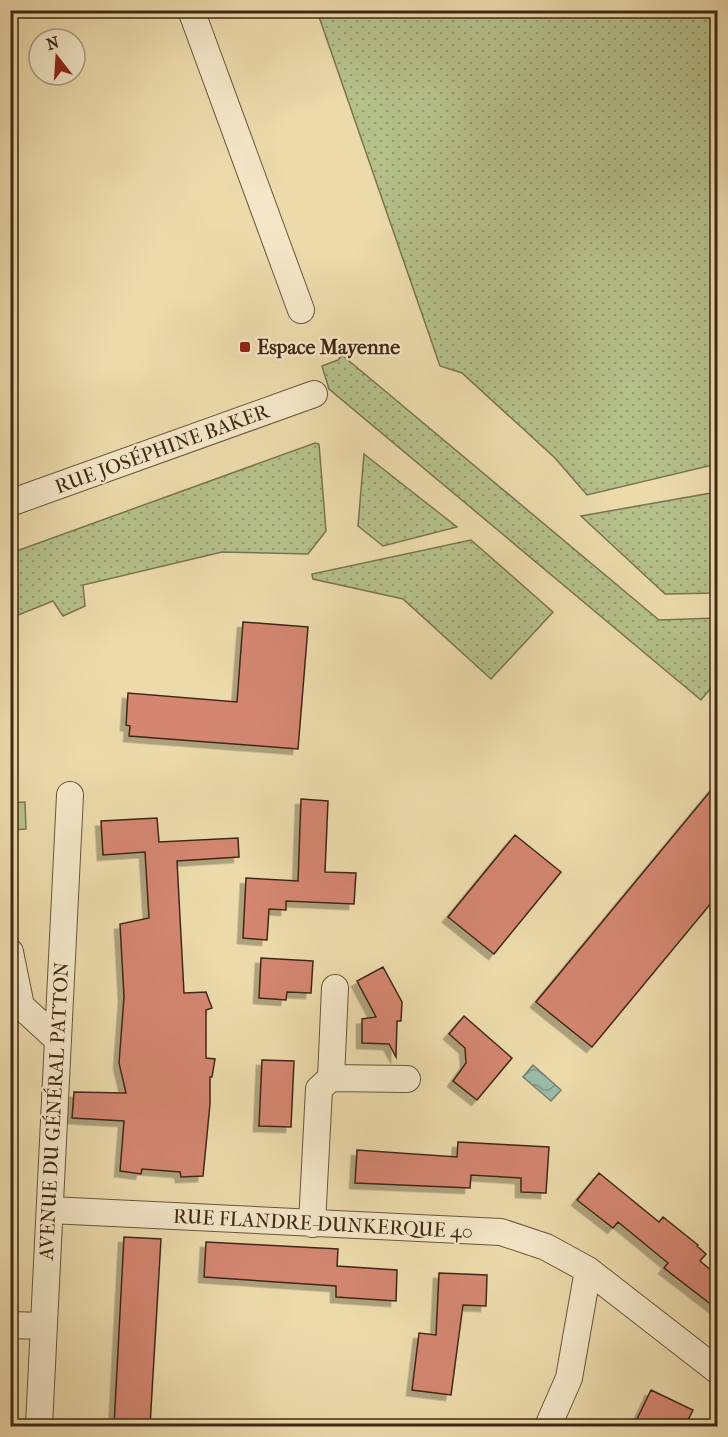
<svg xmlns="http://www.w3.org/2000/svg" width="728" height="1437" font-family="'IM FELL French Canon',serif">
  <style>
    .grass { fill: url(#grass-dots); stroke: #7a7450; stroke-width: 1.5 }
    .park { fill: #b5c08b; stroke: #7a7450; stroke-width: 1.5 }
    .water { fill: url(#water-waves); stroke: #75806e; stroke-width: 1.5 }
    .building { fill: #d48671; stroke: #402815; stroke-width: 1.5; filter: url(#shadow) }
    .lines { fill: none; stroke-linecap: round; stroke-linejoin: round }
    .minor-casing { stroke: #6b543a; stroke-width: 28 }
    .minor { stroke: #f3e7c8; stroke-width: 26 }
    .poi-dot { fill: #8f2418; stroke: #f3e7c8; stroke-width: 2 }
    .labels { text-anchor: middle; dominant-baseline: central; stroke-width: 4.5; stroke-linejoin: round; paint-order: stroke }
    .poi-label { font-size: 20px; font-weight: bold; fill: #402815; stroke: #f3e7c8; text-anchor: start }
    .street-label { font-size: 20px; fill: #402815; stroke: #f3e7c8 }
  </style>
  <defs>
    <pattern id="grass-dots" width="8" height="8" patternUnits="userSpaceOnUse" patternTransform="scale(1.5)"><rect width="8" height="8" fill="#b5c08b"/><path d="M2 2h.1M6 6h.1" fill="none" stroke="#959c70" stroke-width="1.8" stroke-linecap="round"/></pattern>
    <pattern id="water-waves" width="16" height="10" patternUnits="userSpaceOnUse" patternTransform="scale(1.5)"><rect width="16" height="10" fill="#99bba9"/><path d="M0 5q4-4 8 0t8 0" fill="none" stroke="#7e9888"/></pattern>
    <filter id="shadow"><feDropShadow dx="-5.5" dy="5.5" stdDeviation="0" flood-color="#0004"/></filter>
  </defs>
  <rect width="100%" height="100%" fill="#ecdaab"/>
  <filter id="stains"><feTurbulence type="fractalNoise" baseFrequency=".00333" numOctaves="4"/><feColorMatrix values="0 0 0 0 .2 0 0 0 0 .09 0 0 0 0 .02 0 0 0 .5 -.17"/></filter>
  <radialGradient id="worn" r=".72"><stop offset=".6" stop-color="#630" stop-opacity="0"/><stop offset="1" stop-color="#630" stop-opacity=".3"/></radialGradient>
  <path class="grass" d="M 317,11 L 717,11 L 717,464 L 587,495 L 555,458 L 462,373 L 440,366 Z
    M 342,355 L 659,620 L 717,618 L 717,681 L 701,700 L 329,389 L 322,366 L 338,360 Z
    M 315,443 L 319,444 L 326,531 L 308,554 L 222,552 L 83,585 L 85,606 L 63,616 L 53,601 L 11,618 L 11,553 Z
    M 364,454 L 457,527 L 383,546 L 358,526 Z
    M 717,492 L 717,593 L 665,594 L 581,516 Z
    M 471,540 L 553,612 L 491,679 L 403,599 L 313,579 L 312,574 Z"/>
  <path class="park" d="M 25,802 L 26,829 L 11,830 L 11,803 Z"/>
  <path class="water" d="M 533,1065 L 561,1090 L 551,1101 L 523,1077 Z"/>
  <path class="building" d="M 243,622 L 308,627 L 298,749 L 129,736 L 130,726 L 126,725 L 128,693 L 237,702 Z
    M 717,783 L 717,896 L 592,1047 L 536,1002 Z
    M 301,799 L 328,801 L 325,872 L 356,873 L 354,904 L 286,901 L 286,910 L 269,909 L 267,940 L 243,938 L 246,878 L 298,881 Z
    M 157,818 L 159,842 L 238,838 L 239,857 L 177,861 L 184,993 L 206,992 L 212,1008 L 206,1010 L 206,1058 L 215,1059 L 212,1077 L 210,1077 L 210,1104 L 203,1176 L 181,1177 L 180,1172 L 142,1169 L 141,1174 L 120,1171 L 124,1121 L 72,1118 L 74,1092 L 126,1093 L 119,1063 L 124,997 L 120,924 L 149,918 L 145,852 L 103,855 L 101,821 Z
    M 515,835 L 561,872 L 494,954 L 448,917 Z
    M 261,958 L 313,961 L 311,993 L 287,992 L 286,1000 L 259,998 Z
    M 383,967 L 402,1002 L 401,1021 L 397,1021 L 396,1057 L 389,1044 L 362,1043 L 362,1019 L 376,1017 L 357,981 Z
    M 464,1016 L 512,1058 L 477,1100 L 453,1081 L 466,1063 L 465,1048 L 449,1034 Z
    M 262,1060 L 294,1061 L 291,1127 L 259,1126 Z
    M 458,1142 L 549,1147 L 546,1193 L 521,1192 L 521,1178 L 471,1175 L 470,1188 L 355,1183 L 357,1150 L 457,1157 Z
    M 599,1173 L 659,1222 L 663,1217 L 698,1245 L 697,1246 L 706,1254 L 700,1261 L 717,1275 L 717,1309 L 664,1268 L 668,1263 L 618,1222 L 613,1228 L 577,1200 Z
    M 124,1237 L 161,1239 L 150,1426 L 114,1426 Z
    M 206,1242 L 338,1249 L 337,1266 L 397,1270 L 396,1301 L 336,1297 L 336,1286 L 204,1277 Z
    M 439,1273 L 487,1275 L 486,1306 L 463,1305 L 451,1395 L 412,1390 L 419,1333 L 436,1335 Z
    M 651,1390 L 693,1410 L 685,1426 L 653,1426 L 637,1419 Z"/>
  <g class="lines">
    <defs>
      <path id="minor" d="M 191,10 L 301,310
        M 10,503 L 314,394
        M 10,952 L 21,1006 L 58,1040
        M 331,1078 L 335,988
        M 50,1210 L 501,1232 L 546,1247 L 588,1270 L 718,1371
        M 312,1224 L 319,1089 L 331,1078 L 407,1079
        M 10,1325 L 44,1326
        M 39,1426 L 70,795
        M 548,1426 L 569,1378 L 588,1270"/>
    </defs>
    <use href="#minor" class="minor-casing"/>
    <use href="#minor" class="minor"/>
  </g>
  <rect class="poi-dot" x="239" y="341" width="12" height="12" rx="3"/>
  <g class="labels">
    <g class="poi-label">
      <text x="257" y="347">Espace Mayenne</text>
    </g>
    <g class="street-label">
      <text transform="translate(162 449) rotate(-20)">RUE JOSÉPHINE BAKER</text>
      <text transform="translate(54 1111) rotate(-87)">AVENUE DU GÉNÉRAL PATTON</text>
      <text transform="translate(323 1224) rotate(3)">RUE FLANDRE-DUNKERQUE 40</text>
    </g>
  </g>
  <rect width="728" height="1437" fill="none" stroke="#ecdaab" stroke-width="36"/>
  <rect x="12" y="12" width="704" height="1413" fill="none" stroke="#402815" stroke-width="3"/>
  <rect x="18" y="18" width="692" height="1401" fill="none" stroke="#402815" stroke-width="1.5"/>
  <g transform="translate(57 57) rotate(343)"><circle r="28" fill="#f3e7c8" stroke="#ab9b80" stroke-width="1.5"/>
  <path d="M0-4.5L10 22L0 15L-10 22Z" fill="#8f2418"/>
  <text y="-9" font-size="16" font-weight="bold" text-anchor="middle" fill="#402815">N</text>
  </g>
  <rect width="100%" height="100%" filter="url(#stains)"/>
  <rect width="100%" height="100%" fill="url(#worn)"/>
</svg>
